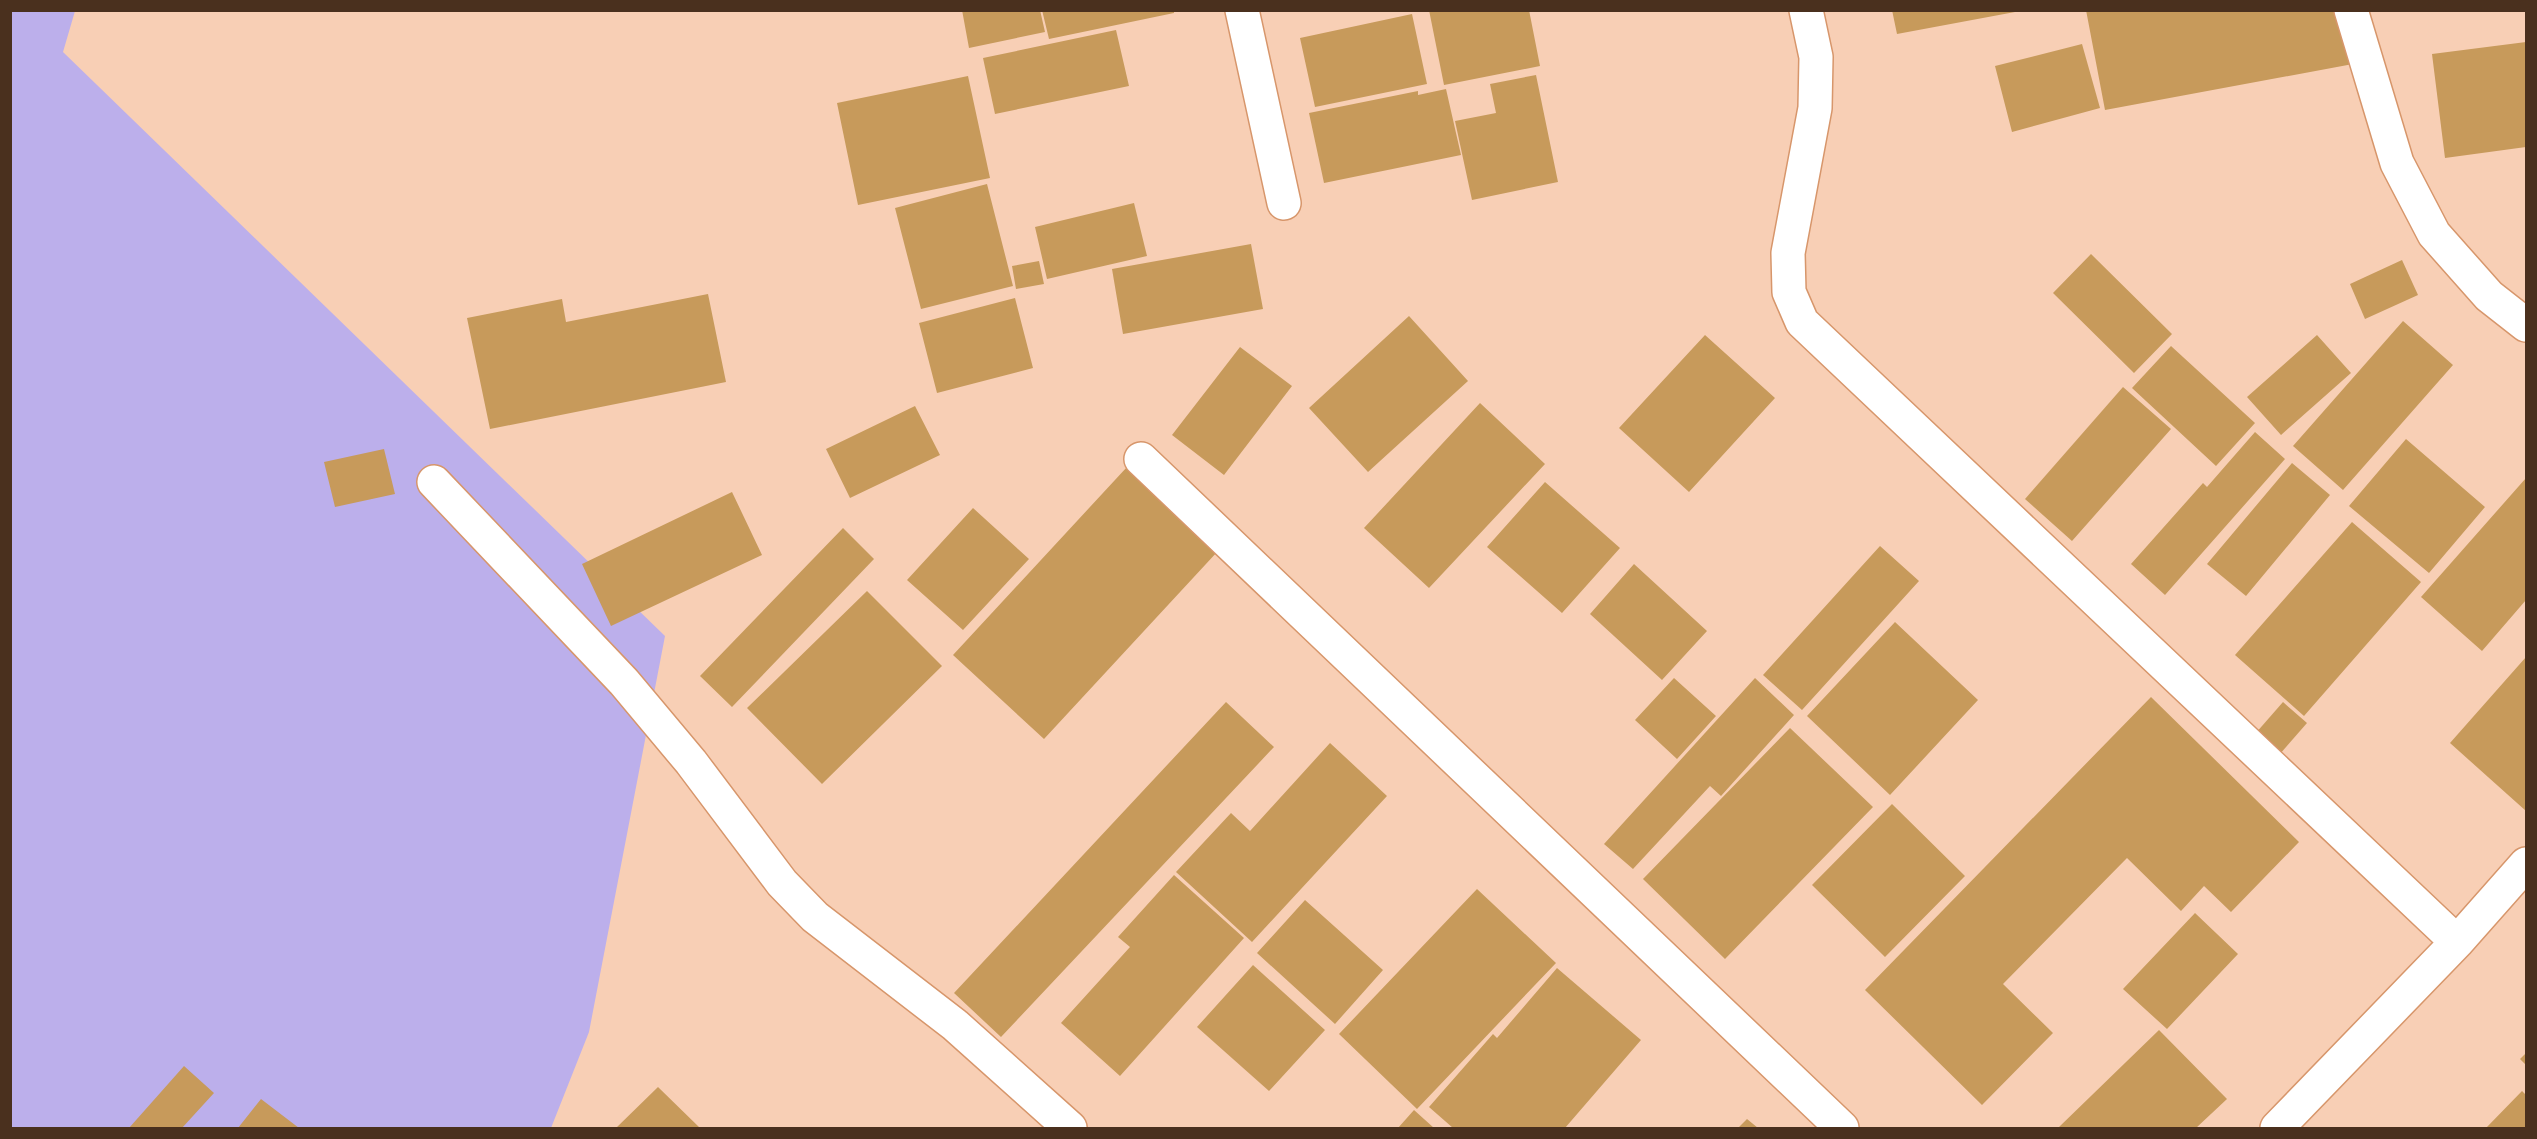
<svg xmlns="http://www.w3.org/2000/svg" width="2537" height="1139" font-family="'Nunito Sans',sans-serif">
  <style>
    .green { fill: #bcafeb }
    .building { fill: #c79a5b }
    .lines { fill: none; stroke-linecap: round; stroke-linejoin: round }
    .minor-casing { stroke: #d7966b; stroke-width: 36 }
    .minor { stroke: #fff; stroke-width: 33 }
  </style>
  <rect width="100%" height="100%" fill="#f8cfb5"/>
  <path class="green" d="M 10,11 L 75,11 L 63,52 L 665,636 L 589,1032 L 551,1128 L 11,1128 Z"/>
  <path class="building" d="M 962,10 L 1040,10 L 1045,32 L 969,48 Z
    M 1042,10 L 1174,10 L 1174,13 L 1049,39 Z
    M 1429,10 L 1529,10 L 1540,66 L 1444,85 Z
    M 1892,10 L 2015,10 L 2015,12 L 1897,34 Z
    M 2086,10 L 2343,10 L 2353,64 L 2105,110 Z
    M 1412,14 L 1427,84 L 1315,107 L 1300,38 Z
    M 1116,30 L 1129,86 L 995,114 L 983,58 Z
    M 2526,42 L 2526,147 L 2445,158 L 2432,54 Z
    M 2082,44 L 2100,108 L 2012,132 L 1995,66 Z
    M 1536,75 L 1558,182 L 1472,200 L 1455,121 L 1496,113 L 1490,84 Z
    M 968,76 L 990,178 L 858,205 L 837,103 Z
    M 1446,89 L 1461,155 L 1324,183 L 1309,113 L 1418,91 L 1418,95 Z
    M 987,184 L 1013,286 L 921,309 L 895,208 Z
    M 1134,203 L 1147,256 L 1047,279 L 1035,227 Z
    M 1251,244 L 1263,309 L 1123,334 L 1112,269 Z
    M 2091,254 L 2172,334 L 2134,373 L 2053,293 Z
    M 2402,260 L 2418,295 L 2365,319 L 2350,284 Z
    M 1039,261 L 1044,284 L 1016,289 L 1012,266 Z
    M 708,294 L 726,382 L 490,429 L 467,318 L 562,299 L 566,322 Z
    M 1015,298 L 1033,368 L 937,393 L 919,323 Z
    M 1409,316 L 1468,381 L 1368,472 L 1309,408 Z
    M 2403,321 L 2453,365 L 2343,490 L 2293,446 Z
    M 1705,335 L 1775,398 L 1689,492 L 1619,428 Z
    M 2317,335 L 2351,373 L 2281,435 L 2247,397 Z
    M 2171,346 L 2255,423 L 2216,466 L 2132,388 Z
    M 1240,347 L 1292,386 L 1224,475 L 1172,435 Z
    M 2123,387 L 2171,429 L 2072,541 L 2025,499 Z
    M 1480,403 L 1545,464 L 1429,588 L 1364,528 Z
    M 915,406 L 940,455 L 850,498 L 826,449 Z
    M 2255,432 L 2285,459 L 2165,595 L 2131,564 L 2203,483 L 2207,487 Z
    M 2406,439 L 2485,507 L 2429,573 L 2349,506 Z
    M 384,449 L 395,494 L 335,507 L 324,462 Z
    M 2292,463 L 2330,495 L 2246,596 L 2207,564 Z
    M 1127,467 L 1218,551 L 1044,739 L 953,655 Z
    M 2526,478 L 2526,600 L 2482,651 L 2421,597 Z
    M 1545,482 L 1620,548 L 1562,613 L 1487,547 Z
    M 732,492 L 762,555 L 611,626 L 582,564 Z
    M 973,508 L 1029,559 L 963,630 L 907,580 Z
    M 2352,522 L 2421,582 L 2304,716 L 2235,655 Z
    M 843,528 L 874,559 L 732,707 L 700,676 Z
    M 1880,546 L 1919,581 L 1802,710 L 1763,675 Z
    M 1634,564 L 1707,631 L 1662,680 L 1590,614 Z
    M 867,591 L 942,666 L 822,784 L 747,708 Z
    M 1895,622 L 1978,700 L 1890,795 L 1807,716 Z
    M 2526,657 L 2526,811 L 2450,743 Z
    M 1674,678 L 1716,716 L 1677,759 L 1635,720 Z
    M 1755,678 L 1794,715 L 1721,796 L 1710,786 L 1633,869 L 1604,844 Z
    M 2151,697 L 2299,842 L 2231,912 L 2204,886 L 2181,911 L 2127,858 L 2003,984 L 2053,1033 L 1982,1105 L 1865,990 Z
    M 1226,702 L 1274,747 L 1001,1037 L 954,993 Z
    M 2283,702 L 2307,723 L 2279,755 L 2255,734 Z
    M 1790,728 L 1873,807 L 1725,959 L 1643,879 Z
    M 1330,743 L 1387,796 L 1252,942 L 1176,872 L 1231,813 L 1250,831 Z
    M 1892,804 L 1965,876 L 1885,957 L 1812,885 Z
    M 1174,875 L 1244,938 L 1120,1076 L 1061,1023 L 1130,947 L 1118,937 Z
    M 1477,889 L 1556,963 L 1417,1109 L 1339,1034 Z
    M 1305,900 L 1383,970 L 1335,1024 L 1257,953 Z
    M 2195,913 L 2238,954 L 2167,1029 L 2123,989 Z
    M 1253,965 L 1325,1030 L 1269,1091 L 1197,1027 Z
    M 1557,968 L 1641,1040 L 1565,1128 L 1453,1128 L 1429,1107 L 1493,1034 L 1497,1038 Z
    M 2159,1030 L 2227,1099 L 2196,1128 L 2058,1128 Z
    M 2526,1053 L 2526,1065 L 2520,1059 Z
    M 184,1066 L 214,1093 L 182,1128 L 129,1128 Z
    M 658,1087 L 700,1128 L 616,1128 Z
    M 2522,1091 L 2526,1095 L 2526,1128 L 2486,1128 Z
    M 261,1099 L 299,1128 L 238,1128 Z
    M 1414,1110 L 1434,1128 L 1398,1128 Z
    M 1747,1119 L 1758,1128 L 1738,1128 Z"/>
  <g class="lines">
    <defs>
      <path id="minor" d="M 1242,10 L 1284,203
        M 1806,10 L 1816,57 L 1815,108 L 1788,253 L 1789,292 L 1802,322 L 2457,942
        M 2351,10 L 2397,163 L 2434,234 L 2489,296 L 2526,325
        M 1141,459 L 1842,1128
        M 434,482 L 624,682 L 691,762 L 782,883 L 815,917 L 955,1025 L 1070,1128
        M 2277,1128 L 2457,942 L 2526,864"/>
    </defs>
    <use href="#minor" class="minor-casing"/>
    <use href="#minor" class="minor"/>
  </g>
  <rect width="2537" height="1139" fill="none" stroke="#4a301e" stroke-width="24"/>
</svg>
